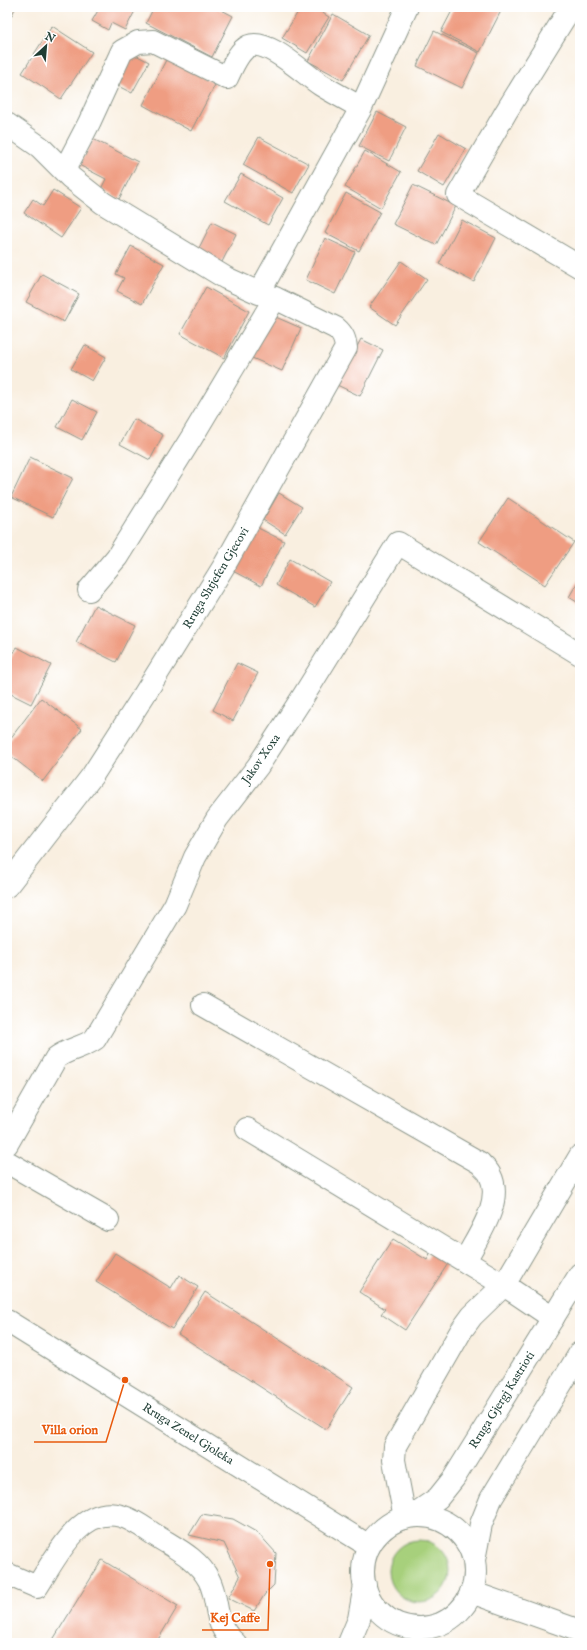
<svg xmlns="http://www.w3.org/2000/svg" width="587" height="1650" font-family="'IM FELL English',serif">
  <style>
    .green { fill: #a7d07c; stroke: #638658 }
    .building { fill: #ef9d82 }
    .lines { fill: none; stroke-linecap: round; stroke-linejoin: round }
    .minor-casing { stroke: #8c968a; stroke-width: 24 }
    .major-casing { stroke: #8c968a; stroke-width: 24 }
    .minor { stroke: #fff; stroke-width: 22 }
    .major { stroke: #fff; stroke-width: 22 }
    .labels { text-anchor: middle; dominant-baseline: central; stroke-width: 3; stroke-linejoin: round; paint-order: stroke }
    .street-label { font-size: 12px; fill: #1f3d34; stroke: #fff }
    .leader { fill: none; stroke: #e8590c; stroke-width: 1.5 }
    .callout-dot { fill: #e8590c; stroke: #fff; stroke-width: 1.5 }
    .callout-label { font-size: 13px; text-anchor: middle; font-weight: bold; fill: #e8590c; stroke: #fff; stroke-width: 3; stroke-linejoin: round; paint-order: stroke }
  </style>
  <rect width="100%" height="100%" fill="#fff"/>
  <filter id="ink" filterUnits="userSpaceOnUse"><feTurbulence type="fractalNoise" baseFrequency=".025" numOctaves="2"/><feDisplacementMap in="SourceGraphic" scale="8" xChannelSelector="R" yChannelSelector="G"/><feConvolveMatrix kernelMatrix="1 2 1 2 8 2 1 2 1" color-interpolation-filters="sRGB"/></filter>
  <filter id="wash" filterUnits="userSpaceOnUse"><feTurbulence type="fractalNoise" baseFrequency=".012" numOctaves="4" result="noise"/><feDisplacementMap in="SourceGraphic" scale="16" xChannelSelector="R" yChannelSelector="G"/><feGaussianBlur stdDeviation="0.9" result="paint"/><feColorMatrix in="noise" values="0 0 0 0 0 0 0 0 0 0 0 0 0 0 0 0 0 1.4 0 .05"/><feComposite in="paint" operator="in"/></filter>
  <g filter="url(#wash)">
    <rect width="100%" height="100%" fill="#f9efe0"/>
    <path class="green" d="M388 1571a31 31 0 1 1 62 0a31 31 0 1 1-62 0Z"/>
    <g id="blocks">
      <path class="building" d="M 7,7 L 16,7 L 7,24 Z
        M 100,7 L 137,7 L 125,30 L 111,23 L 108,30 L 92,21 Z
        M 154,7 L 216,7 L 233,16 L 212,57 L 146,23 Z
        M 301,7 L 313,7 L 329,17 L 307,53 L 282,38 Z
        M 454,7 L 503,7 L 480,52 L 441,32 Z
        M 333,14 L 369,35 L 343,80 L 308,61 Z
        M 52,26 L 92,52 L 61,99 L 22,73 Z
        M 434,31 L 479,53 L 462,88 L 417,66 Z
        M 130,52 L 149,62 L 132,93 L 114,84 Z
        M 167,58 L 216,83 L 191,131 L 143,105 Z
        M 377,112 L 406,127 L 389,161 L 359,146 Z
        M 439,133 L 466,149 L 444,187 L 417,171 Z
        M 259,137 L 309,164 L 293,193 L 243,165 Z
        M 93,139 L 138,162 L 119,199 L 101,189 L 106,179 L 79,165 Z
        M 365,151 L 401,172 L 381,208 L 345,187 Z
        M 241,174 L 283,198 L 268,225 L 225,201 Z
        M 413,185 L 456,206 L 436,245 L 393,224 Z
        M 53,190 L 81,208 L 61,238 L 24,213 L 33,199 L 43,206 Z
        M 346,193 L 380,212 L 359,251 L 325,233 Z
        M 462,220 L 496,238 L 474,282 L 439,264 Z
        M 212,222 L 236,234 L 221,264 L 197,252 Z
        M 325,238 L 355,252 L 335,294 L 306,280 Z
        M 131,246 L 164,264 L 142,304 L 117,291 L 124,278 L 116,274 Z
        M 401,261 L 427,279 L 395,325 L 369,307 Z
        M 42,274 L 79,294 L 64,322 L 26,302 Z
        M 206,287 L 249,311 L 224,358 L 180,334 Z
        M 271,315 L 301,328 L 282,371 L 252,358 Z
        M 361,339 L 383,350 L 360,396 L 337,385 Z
        M 85,345 L 106,357 L 92,381 L 71,369 Z
        M 72,399 L 97,412 L 82,440 L 57,427 Z
        M 134,419 L 163,435 L 150,460 L 120,444 Z
        M 30,457 L 73,478 L 53,517 L 11,497 Z
        M 279,493 L 302,507 L 285,534 L 263,520 Z
        M 508,498 L 574,542 L 545,585 L 479,542 Z
        M 254,526 L 284,541 L 261,586 L 231,570 Z
        M 290,559 L 330,582 L 315,607 L 276,585 Z
        M 580,578 L 580,604 L 569,597 Z
        M 95,605 L 135,625 L 116,662 L 76,642 Z
        M 17,647 L 51,665 L 31,704 L 7,692 L 7,665 Z
        M 237,663 L 258,673 L 233,721 L 213,710 Z
        M 41,698 L 82,729 L 43,781 L 7,753 L 7,743 Z
        M 393,1239 L 427,1260 L 432,1251 L 449,1262 L 405,1330 L 381,1314 L 385,1309 L 359,1292 Z
        M 115,1253 L 171,1288 L 179,1275 L 198,1287 L 172,1329 L 96,1282 Z
        M 205,1292 L 353,1387 L 326,1429 L 178,1334 Z
        M 202,1514 L 233,1519 L 258,1533 L 276,1553 L 274,1585 L 265,1594 L 254,1611 L 228,1598 L 240,1577 L 224,1543 L 189,1535 Z
        M 102,1560 L 178,1606 L 156,1643 L 51,1643 Z"/>
    </g>
  </g>
  <g filter="url(#ink)">
    <use href="#blocks" fill-opacity="0" stroke="#8c968a" stroke-width="1"/>
    <g class="lines">
      <defs>
        <path id="minor" d="M 571,7 L 506,112 L 458,195 L 580,267
          M 7,124 L 40,147 L 70,177 L 103,203 L 226,278 L 259,293 L 361,108 L 407,7
          M 64,171 L 89,123 L 122,51 L 138,42 L 153,41 L 227,78 C 232,68 238,51 249,46 C 268,38 305,75 321,85 C 334,93 348,100 361,108
          M 89,590 L 117,557 L 192,437 L 275,298
          M 7,886 L 92,776 L 144,695 L 224,566 L 346,348 C 345,339 343,334 336,328 L 275,298 L 259,293
          M 203,1005 L 480,1163 C 483,1167 488,1170 490,1175 C 504,1202 477,1237 465,1261
          M 247,1129 L 504,1285 L 580,1156
          M 7,1144 L 56,1058 C 67,1049 82,1048 95,1039 L 175,905 L 195,857 L 217,819 L 258,766 L 304,695 L 398,543 L 580,654
          M 7,1162 L 108,1220
          M 7,1321 L 369,1546
          M 405,1518 L 394,1460 L 395,1446 L 461,1331 L 472,1316 L 504,1285 L 553,1318
          M 7,1574 L 37,1587 C 55,1559 81,1504 121,1516 C 135,1520 147,1530 158,1537 C 177,1549 198,1559 209,1580 C 220,1601 212,1624 235,1643
          M 471,1592 L 580,1631"/>
        <path id="major" d="M 412,1516 L 438,1498 L 454,1478 L 580,1274
          M363 1572a56 56 0 1 1 112 0a56 56 0 1 1-112 0Z
          M 474,1560 L 481,1524 L 491,1499 L 580,1353
          M 349,1643 L 359,1619 L 365,1585"/>
      </defs>
      <use href="#minor" class="minor-casing"/>
      <use href="#major" class="major-casing"/>
      <use href="#minor" class="minor"/>
      <use href="#major" class="major"/>
    </g>
  </g>
  <g class="labels">
    <g class="street-label">
      <text transform="translate(216 578) rotate(-59)">Rruga Shtjefen Gjecovi</text>
      <text transform="translate(261 759) rotate(-55)">Jakov Xoxa</text>
      <text transform="translate(502 1400) rotate(-58)">Rruga Gjergj Kastrioti</text>
      <text transform="translate(188 1434) rotate(32)">Rruga Zenel Gjoleka</text>
    </g>
  </g>
  <path class="leader" d="M125 1380L106 1442H34M270 1564L268 1630H202"/>
  <g class="callout-dot">
    <circle cx="125" cy="1380" r="4"/>
    <circle cx="270" cy="1564" r="4"/>
  </g>
  <g class="callout-label">
    <text x="70" y="1434">Villa orion</text>
    <text x="235" y="1622">Kej Caffe</text>
  </g>
  <rect width="587" height="1650" fill="none" stroke="#fff" stroke-width="24"/>
  <g transform="translate(46 46) rotate(26)" stroke="#ffffff" stroke-width="3" paint-order="stroke">
  <path d="M0-3L7 15L0 10L-7 15Z" fill="#1f3d34"/>
  <text y="-6" font-size="11" font-weight="bold" text-anchor="middle" fill="#1f3d34">N</text>
  </g>
</svg>
